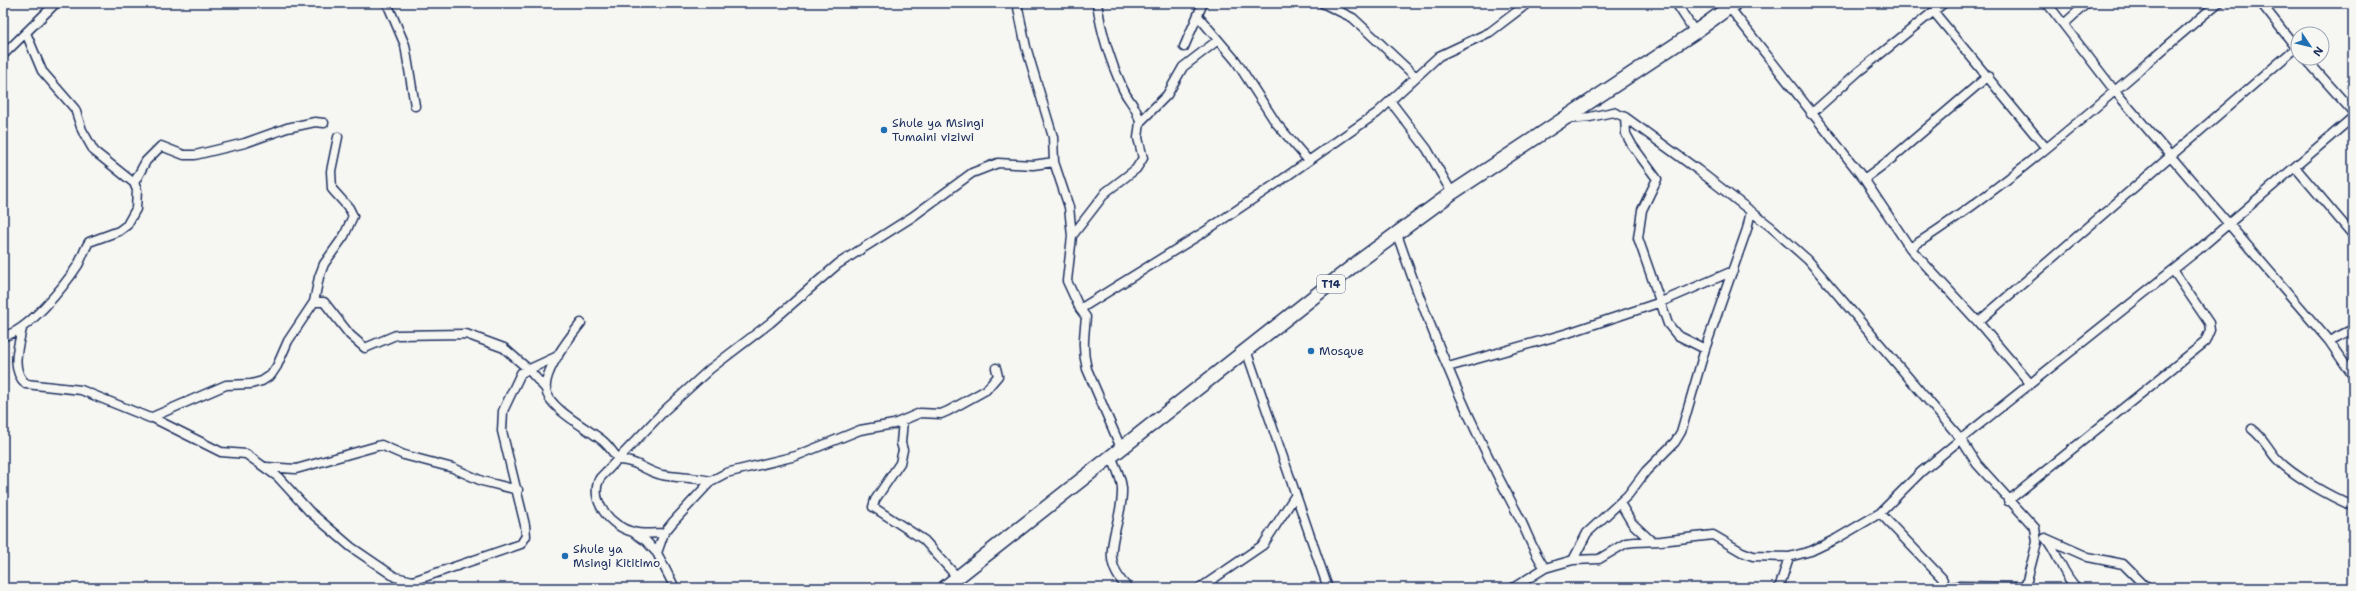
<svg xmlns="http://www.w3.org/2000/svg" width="2356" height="591" font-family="'Shantell Sans',sans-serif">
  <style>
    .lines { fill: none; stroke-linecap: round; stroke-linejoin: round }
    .minor-casing { stroke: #1b2f5e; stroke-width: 11 }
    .trunk-casing { stroke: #1b2f5e; stroke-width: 16 }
    .minor { stroke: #f6f6f2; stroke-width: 8 }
    .trunk { stroke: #f6f6f2; stroke-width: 13 }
    .poi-dot { fill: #1f6fb2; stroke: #f6f6f2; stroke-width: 1.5 }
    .labels { text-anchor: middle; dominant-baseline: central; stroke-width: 4; stroke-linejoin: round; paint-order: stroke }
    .shield { fill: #f6f6f2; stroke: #5d6b8a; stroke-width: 1 }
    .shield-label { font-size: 11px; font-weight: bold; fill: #1b2f5e }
    .poi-label { font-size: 12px; fill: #1b2f5e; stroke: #f6f6f2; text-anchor: start }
  </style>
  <rect width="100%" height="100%" fill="#f6f6f2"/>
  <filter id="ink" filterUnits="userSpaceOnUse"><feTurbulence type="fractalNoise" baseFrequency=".025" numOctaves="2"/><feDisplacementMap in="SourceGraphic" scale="8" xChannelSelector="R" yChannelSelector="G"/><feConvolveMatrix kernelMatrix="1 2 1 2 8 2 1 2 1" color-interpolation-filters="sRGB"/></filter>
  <g filter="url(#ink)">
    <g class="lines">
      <defs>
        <path id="minor" d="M 387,3 L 405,45 L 415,106
          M 1017,3 L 1026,47 L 1053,137 L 1054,162 L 1069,207 L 1072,236 L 1067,281 L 1080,309 L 1086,317 C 1084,336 1082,350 1087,369 L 1121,448
          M 1097,3 C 1101,33 1110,61 1123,89 C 1129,103 1136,104 1140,122
          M 1322,3 L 1353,18 L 1416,77
          M 1676,3 L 1695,32
          M 2047,3 L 2114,90 L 2329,341 L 2353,376
          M 2261,3 L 2298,50
          M 1729,7 L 1864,179 L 1910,248 L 1978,322 L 2029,382
          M 1934,12 L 2046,148
          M 1198,16 L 1236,61 L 1276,123 L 1308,160
          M 2064,24 L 2087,3
          M 1184,47 L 1203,3
          M 3,55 L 56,3
          M 2305,58 L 2353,112
          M 1391,102 L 1427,149 L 1452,193
          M 1811,114 L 1858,72 L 1944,3
          M 1625,117 L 1626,134 L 1632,145 L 1657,179 L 1642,210 L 1638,238 L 1668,324 L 1677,335 L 1705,349
          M 1567,119 L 1590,117 L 1613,112 L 1625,117 L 1698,170 L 1771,227 L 1808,260 L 1961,439 L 1977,464 L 2035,528 L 2037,542 L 2025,588
          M 2295,167 L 2352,234
          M 1864,179 L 1891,159 L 1988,76
          M 134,183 L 146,161 L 161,146 L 184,155 L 195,155 L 245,143 L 287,128 L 315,122 L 324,123
          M 1397,234 C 1429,328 1468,421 1515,509 C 1526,528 1532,551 1545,568
          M 1072,236 L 1106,192 L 1136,169 L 1143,158 L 1138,138 L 1140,122 L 1167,95 L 1183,67 L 1218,40
          M 1910,248 C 2021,178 2117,87 2218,3
          M 314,302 L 324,302 L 350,335 L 365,348 L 396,335 L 466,334 L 504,348 L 528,369 L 546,389
          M 1080,309 L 1204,232 L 1277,183 L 1377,113 L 1439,56 L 1490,32 L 1528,3
          M 1978,322 L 2296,48
          M 581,323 C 570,337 543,371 546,390 C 549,409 589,429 603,441 C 609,446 614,454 619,460 C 638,461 645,471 662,475 C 679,478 695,477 711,481
          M 22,329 C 18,347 10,370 26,384 L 81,390 L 150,418 L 226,385 L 251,384 L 262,381 L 271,375 L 277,366 L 288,341 L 314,302 L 319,277 L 324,264 L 344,236 L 353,216 L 349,208 L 332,189 L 331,171 L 338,137
          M 3,336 C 27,333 65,285 78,265 C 82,258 84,250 89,242 L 119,231 L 127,225 L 136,209 L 137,190 L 134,183 L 94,151 L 82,130 L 75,109 L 42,71 L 26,33
          M 2329,341 L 2353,329
          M 1246,350 L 1328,588
          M 1448,367 L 1568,333 L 1661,302 L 1733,271
          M 153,418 L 221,452 L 246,454 L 278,477 L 309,511 L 351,547 L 395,577 L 413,581 L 521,544 L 526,536 L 525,525 L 502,431 L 503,411 L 521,373 L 558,356
          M 903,420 L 901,443 L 903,450 L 900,463 L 875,500 L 873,507 L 924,540 L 957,577
          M 2252,429 C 2263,437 2268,449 2277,459 C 2293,476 2331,497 2353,506
          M 1111,456 C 1115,466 1121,476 1122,488 C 1124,526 1094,556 1128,588
          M 266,467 L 296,469 L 381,445 L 404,455 L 453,468 L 482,481 L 518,490
          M 2008,501 L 2205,342 L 2210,330 L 2209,323 L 2173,270
          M 1620,503 L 1632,523 L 1650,540
          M 1880,513 L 1942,578 L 1946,588
          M 634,533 L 646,541 L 657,553
          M 664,533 C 654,533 643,535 633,532 C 611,527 588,500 600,478 L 665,410 L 710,369 L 770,323 L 838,264 L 912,217 L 972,173 L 998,163 L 1033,165 L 1054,162
          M 2045,538 L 2088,557 L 2123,564 L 2147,588
          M 2046,539 C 2058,553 2063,576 2077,588
          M 1573,560 L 1587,533 L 1628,495 L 1646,471 L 1675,442 L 1681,432 L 1705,349 L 1747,229 L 1751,211
          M 675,588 L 657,553 L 664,533 L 673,522 L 711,481 L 726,473 L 796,456 L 860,430 L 894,424 L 920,413 L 941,414 L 948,411 L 986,390 L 998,376 L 996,368
          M 1200,588 L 1263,545 L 1295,496
          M 1513,588 L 1545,568 L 1573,560 L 1599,559 L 1626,543 L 1635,542 L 1661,541 L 1713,535 L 1742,552 L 1753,556 L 1789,557 L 1811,551 L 1836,539 L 1880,513 L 1921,472 L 1961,439 L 2198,250 L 2353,117
          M 1779,588 L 1789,557
          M 1946,588 L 1960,586 L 2025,587"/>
        <path id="trunk" d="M 944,588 L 1358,262 L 1452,193 L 1695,32 L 1735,3"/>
      </defs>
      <use href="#minor" class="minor-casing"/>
      <use href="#trunk" class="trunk-casing"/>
      <use href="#minor" class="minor"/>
      <use href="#trunk" class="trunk"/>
    </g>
  </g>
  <g class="poi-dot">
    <circle cx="884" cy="130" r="4"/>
    <circle cx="1311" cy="351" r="4"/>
    <circle cx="565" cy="556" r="4"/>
  </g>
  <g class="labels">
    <rect class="shield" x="1317" y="275" width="28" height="18" rx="3"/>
    <g class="shield-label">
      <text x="1331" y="284">T14</text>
    </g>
    <g class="poi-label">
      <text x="892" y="123">Shule ya Msingi<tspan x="892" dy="14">Tumaini viziwi</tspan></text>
      <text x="1319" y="351">Mosque</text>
      <text x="573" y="549">Shule ya<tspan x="573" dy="14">Msingi Kititimo</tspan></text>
    </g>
  </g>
  <rect width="2356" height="591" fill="none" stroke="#f6f6f2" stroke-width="16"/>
  <rect x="8" y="8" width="2340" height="575" fill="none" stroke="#1b2f5e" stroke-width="1.5" filter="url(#ink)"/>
  <g transform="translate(2310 46) rotate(125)"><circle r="19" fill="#f6f6f2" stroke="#9ea6b7"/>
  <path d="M0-3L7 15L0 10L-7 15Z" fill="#1f6fb2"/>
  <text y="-6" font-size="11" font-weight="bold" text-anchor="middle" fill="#1b2f5e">N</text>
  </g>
</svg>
